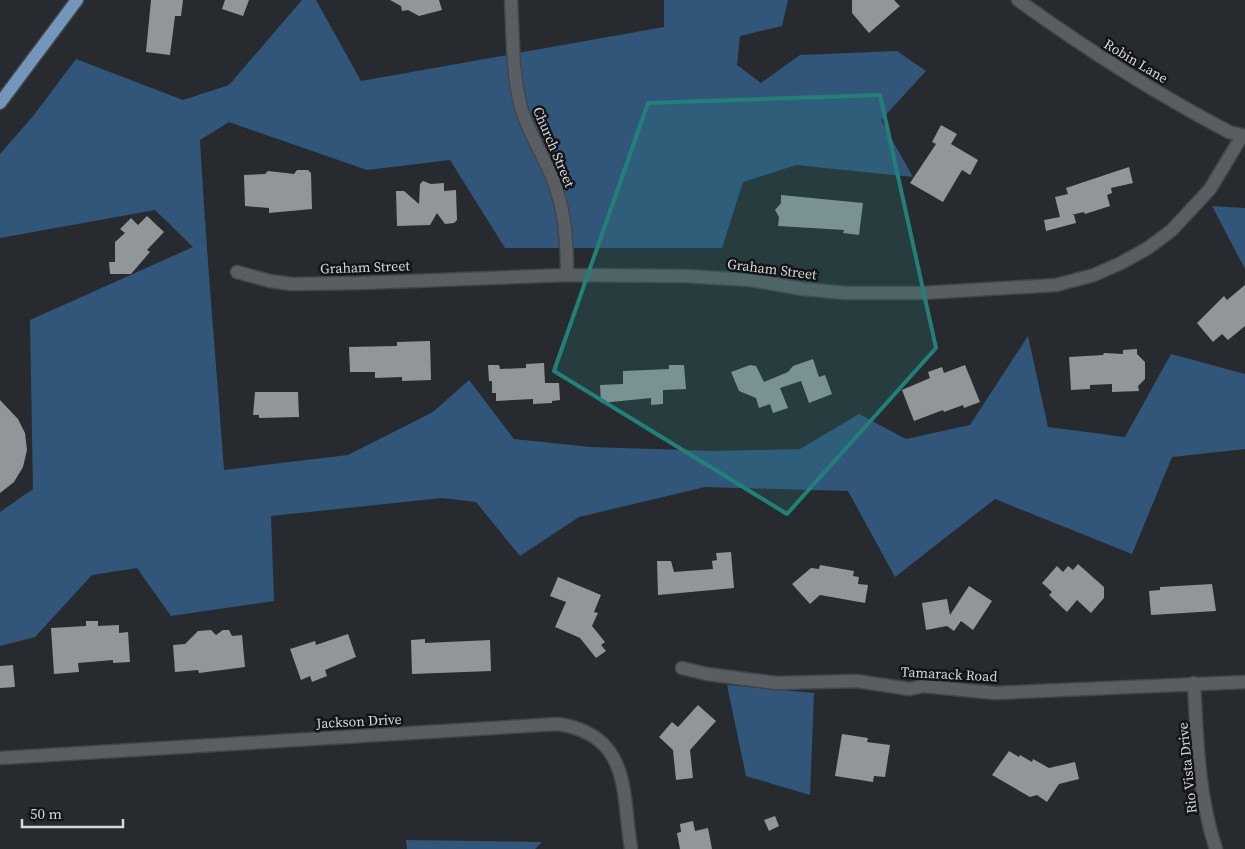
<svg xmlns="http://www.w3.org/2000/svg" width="1245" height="849" font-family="'Source Serif 4',serif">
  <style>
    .green { fill: #31567a }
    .building { fill: #91969b }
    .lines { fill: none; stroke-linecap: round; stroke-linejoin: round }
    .minor-casing { stroke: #43464a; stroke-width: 15 }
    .major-casing { stroke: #43464a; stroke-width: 15 }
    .minor { stroke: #5a5e63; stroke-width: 12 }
    .major { stroke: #7396ba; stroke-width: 12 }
    .marked { fill: #238079; fill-opacity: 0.2; stroke: #238079; stroke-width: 4; stroke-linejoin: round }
    .labels { text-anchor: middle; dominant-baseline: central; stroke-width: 5; stroke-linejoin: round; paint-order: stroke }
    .street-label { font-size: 14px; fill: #d4d6d9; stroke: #121416 }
  </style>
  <rect width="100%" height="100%" fill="#272b30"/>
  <path class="green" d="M 302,0 L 316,0 L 361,81 L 664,27 L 664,0 L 788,0 L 782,26 L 740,36 L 737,65 L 761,83 L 800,55 L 897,51 L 926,71 L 881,120 L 913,177 L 796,165 L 743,182 L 722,248 L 505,248 L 450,160 L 367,170 L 229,122 L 200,140 C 206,250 216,360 224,470 L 348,455 L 433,412 L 469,380 L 514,439 L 590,447 L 716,451 L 800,449 L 859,414 L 906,439 L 970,425 L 1028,336 L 1048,427 L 1125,437 L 1171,354 L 1245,374 L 1245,449 L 1172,457 L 1132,554 L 995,499 L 895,577 L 848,491 L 705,487 L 579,517 L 520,556 L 476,502 L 442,498 L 271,516 L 274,601 L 171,616 L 137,568 L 92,575 L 35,637 L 0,646 L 0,512 L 33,489 L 30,320 L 193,247 L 155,210 L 0,238 L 0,154 L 34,115 L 76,59 L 183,100 L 229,85 Z
    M 1212,206 L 1245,208 L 1245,269 Z
    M 727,685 L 814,693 L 810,795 L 746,776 Z
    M 406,840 L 542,842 L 535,849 L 407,849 Z"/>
  <path class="building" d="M 151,0 L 183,0 L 181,16 L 175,16 L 170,55 L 146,52 Z
    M 225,0 L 249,0 L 243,16 L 222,9 Z
    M 390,0 L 439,0 L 442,10 L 419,16 L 408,10 L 402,11 L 401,6 Z
    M 852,0 L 894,0 L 900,6 L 869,33 L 852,13 Z
    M 941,125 L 957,134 L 951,144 L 978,160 L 970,175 L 962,170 L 943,202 L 910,183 L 936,144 L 932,142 Z
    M 1129,167 L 1133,183 L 1111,188 L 1112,193 L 1107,195 L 1110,206 L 1085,214 L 1084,212 L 1071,215 L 1074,215 L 1076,223 L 1046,231 L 1044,220 L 1060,217 L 1055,197 L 1068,194 L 1066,188 Z
    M 297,170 L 308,170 L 311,173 L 312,209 L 269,213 L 269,208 L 245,206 L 244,175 L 265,174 L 268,171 L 294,174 Z
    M 423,181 L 431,184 L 444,183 L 444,191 L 456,190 L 457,220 L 454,223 L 445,224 L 437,213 L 430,225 L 397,226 L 396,191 L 404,191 L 419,204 L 420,184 Z
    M 781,195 L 863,203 L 859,235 L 843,233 L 844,230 L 778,226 L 779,217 L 775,210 L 781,203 Z
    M 147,216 L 164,232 L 147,250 L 150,252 L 131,274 L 110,274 L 109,262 L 115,262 L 115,242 L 125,233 L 120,229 L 131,218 L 138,225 Z
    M 1245,285 L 1245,326 L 1228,340 L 1222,334 L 1213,342 L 1197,323 L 1224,296 L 1227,300 Z
    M 430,341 L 431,380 L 402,381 L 402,377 L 375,378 L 375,372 L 350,372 L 349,347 L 397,346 L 397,342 Z
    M 1137,349 L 1137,354 L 1145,362 L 1145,379 L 1138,386 L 1139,391 L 1112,392 L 1112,384 L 1090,385 L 1090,389 L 1071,390 L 1069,357 L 1103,355 L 1104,353 L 1123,354 L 1123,350 Z
    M 813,359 L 819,377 L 825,375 L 832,394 L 809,403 L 801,381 L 780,388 L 788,408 L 773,413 L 770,404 L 759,408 L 756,398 L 739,391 L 731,372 L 750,365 L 756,366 L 764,382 L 788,372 L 793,366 Z
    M 544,363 L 545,383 L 559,383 L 560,400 L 552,401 L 552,403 L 533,404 L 533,399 L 496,401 L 496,393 L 492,393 L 492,381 L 489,381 L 488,365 L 499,365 L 500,369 L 526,368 L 526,364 Z
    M 669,365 L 684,365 L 686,389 L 663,390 L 663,404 L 651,405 L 651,398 L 601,403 L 600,385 L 623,384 L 623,371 L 669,369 Z
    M 965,365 L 980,402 L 964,408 L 963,405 L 944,412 L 943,410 L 914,421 L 902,390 L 930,378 L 928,372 L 942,367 L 944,373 Z
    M 255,392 L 298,392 L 299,417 L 259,418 L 259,415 L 253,415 Z
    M 0,400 L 18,419 L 25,433 L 27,450 L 23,467 L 14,482 L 0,493 Z
    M 731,552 L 734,588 L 658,595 L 657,561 L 671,561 L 674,572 L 713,569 L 712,561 L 717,560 L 716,553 Z
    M 1078,564 L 1104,587 L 1104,598 L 1091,613 L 1077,600 L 1067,612 L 1049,595 L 1052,592 L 1042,583 L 1057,566 L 1063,572 L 1068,566 L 1073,570 Z
    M 820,565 L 854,571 L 853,576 L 859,577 L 858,584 L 868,585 L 865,603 L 820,595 L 810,604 L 792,584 L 811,568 L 819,569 Z
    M 558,577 L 601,595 L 594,612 L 598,613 L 592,626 L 605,642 L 601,645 L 606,651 L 596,658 L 580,638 L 555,627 L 566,602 L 550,596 Z
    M 1212,584 L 1216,611 L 1151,615 L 1149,591 L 1160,590 L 1160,587 Z
    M 969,586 L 992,601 L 973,630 L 961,621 L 954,631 L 947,626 L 926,630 L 922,603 L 947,599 L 950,615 Z
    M 86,621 L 98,621 L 98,626 L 119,625 L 119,633 L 128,632 L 130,662 L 113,663 L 113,660 L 78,663 L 79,672 L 54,674 L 51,628 L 86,626 Z
    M 211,630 L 216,635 L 223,630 L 229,630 L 232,636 L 242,635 L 245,667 L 199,673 L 198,670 L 175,672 L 173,645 L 185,644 L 198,631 Z
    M 348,634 L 356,657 L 325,670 L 327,676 L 312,682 L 310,676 L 301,680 L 290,649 L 315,641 L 316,645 Z
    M 425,639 L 425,643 L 490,640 L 491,671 L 412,674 L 411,640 Z
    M 13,665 L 15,687 L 0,688 L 0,666 Z
    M 698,705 L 716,721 L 690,750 L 693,778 L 676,780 L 673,750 L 659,737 L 672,722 L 678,727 Z
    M 842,734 L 868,738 L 867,742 L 890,745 L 885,777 L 874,776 L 873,782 L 835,776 Z
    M 1009,751 L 1019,757 L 1020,755 L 1032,762 L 1033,759 L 1049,768 L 1075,762 L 1079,779 L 1059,784 L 1047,802 L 1037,795 L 1030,797 L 992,775 Z
    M 775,816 L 779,826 L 769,831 L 764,820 Z
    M 693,821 L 695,831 L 708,828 L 712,849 L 680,849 L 677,833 L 681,832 L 680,824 Z"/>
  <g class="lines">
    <defs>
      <path id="minor" d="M 511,0 C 513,35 512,73 521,107 C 528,132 542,153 552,177 C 565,209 567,240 567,275
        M 1018,0 C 1086,49 1155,93 1229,132 L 1245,136
        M 237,272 L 270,281 L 291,284 L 360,283 L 567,275 L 685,276 L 751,280 L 803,289 L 846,293 L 922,293 L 1056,285 L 1094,275 L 1121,263 L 1148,248 L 1172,230 L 1210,189 L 1242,136
        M 682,668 L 707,674 L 776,683 L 856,681 L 910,689 L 923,686 L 995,693 L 1245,682
        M 1194,683 C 1197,739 1198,795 1216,849
        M 0,758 L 558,724 C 631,735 622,792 631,849"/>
      <path id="major" d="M 0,103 L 77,0"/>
    </defs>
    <use href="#minor" class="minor-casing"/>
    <use href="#major" class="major-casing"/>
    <use href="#minor" class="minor"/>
    <use href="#major" class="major"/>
  </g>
  <path class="marked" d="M 880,95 L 936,348 L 787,514 L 554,371 L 648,103 Z"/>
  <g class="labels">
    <g class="street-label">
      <text transform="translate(1136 61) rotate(31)">Robin Lane</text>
      <text transform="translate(554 147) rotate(67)">Church Street</text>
      <text transform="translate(365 267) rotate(-2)">Graham Street</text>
      <text transform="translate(772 269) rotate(7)">Graham Street</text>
      <text transform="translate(949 674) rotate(3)">Tamarack Road</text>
      <text transform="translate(359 721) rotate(-3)">Jackson Drive</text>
      <text transform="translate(1187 768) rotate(-96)">Rio Vista Drive</text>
    </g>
  </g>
  <path d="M22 819v8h101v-8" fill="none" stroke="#d4d6d9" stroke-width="2.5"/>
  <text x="30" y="819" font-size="15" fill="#d4d6d9" stroke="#121416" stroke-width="4" paint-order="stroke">50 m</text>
</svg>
